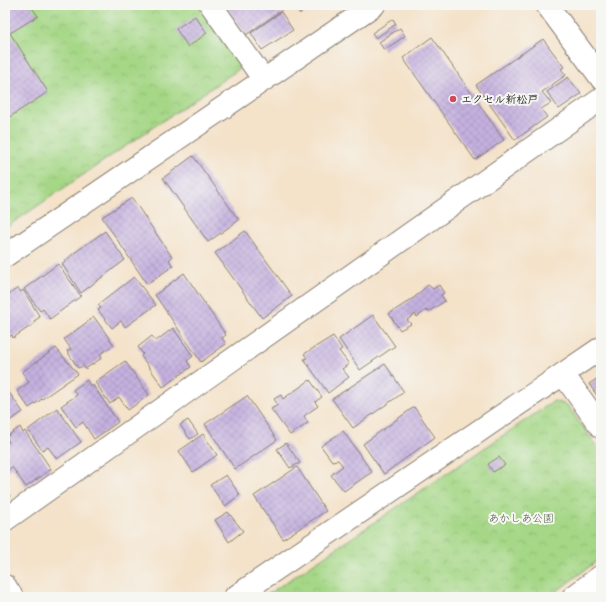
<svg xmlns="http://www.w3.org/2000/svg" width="606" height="602" font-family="Pangolin,'Klee One',sans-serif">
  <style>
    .park { fill: url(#park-crowns); stroke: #607a51 }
    .building { fill: url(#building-cross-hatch) }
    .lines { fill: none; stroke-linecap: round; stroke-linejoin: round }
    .minor-casing { stroke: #887f72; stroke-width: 24 }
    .minor { stroke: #fff; stroke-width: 22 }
    .poi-dot { fill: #d1495b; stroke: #f6f6f2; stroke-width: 1.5 }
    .labels { text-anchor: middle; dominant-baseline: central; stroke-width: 4; stroke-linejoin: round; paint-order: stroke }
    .poi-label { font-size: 11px; font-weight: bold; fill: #1c1c1c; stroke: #f6f6f2; text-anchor: start }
    .park-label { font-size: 11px; fill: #4c5d41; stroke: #f6f6f2 }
  </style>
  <defs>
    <pattern id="park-crowns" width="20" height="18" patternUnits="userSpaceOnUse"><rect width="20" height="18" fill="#a5d786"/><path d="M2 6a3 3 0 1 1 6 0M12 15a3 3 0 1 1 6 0" fill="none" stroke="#8db873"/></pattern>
    <pattern id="building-cross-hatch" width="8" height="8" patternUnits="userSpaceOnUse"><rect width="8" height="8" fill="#c5b1df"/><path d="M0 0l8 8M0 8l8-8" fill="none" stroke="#a998bf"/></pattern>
  </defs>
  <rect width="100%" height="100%" fill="#f6f6f2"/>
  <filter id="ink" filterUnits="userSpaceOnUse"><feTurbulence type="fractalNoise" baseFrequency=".025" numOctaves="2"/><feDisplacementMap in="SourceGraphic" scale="8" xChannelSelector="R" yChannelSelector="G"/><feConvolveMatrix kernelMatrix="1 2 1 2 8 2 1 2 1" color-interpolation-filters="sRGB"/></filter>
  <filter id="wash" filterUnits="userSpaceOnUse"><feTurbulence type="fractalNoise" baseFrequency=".012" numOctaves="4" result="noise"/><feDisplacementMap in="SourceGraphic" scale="16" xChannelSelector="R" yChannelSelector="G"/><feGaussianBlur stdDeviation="0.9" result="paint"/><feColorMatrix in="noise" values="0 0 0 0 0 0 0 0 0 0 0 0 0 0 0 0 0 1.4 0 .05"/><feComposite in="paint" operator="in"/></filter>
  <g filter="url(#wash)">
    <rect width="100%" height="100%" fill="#f4e2c9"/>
    <path class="park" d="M 5,5 L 198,5 L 242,67 L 5,228 Z
      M 554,401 L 567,405 L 601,452 L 601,558 L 549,597 L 264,597 Z"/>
    <g id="blocks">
      <path class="building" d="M 5,5 L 30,5 L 38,16 L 10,33 L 48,92 L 5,120 Z
        M 225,5 L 279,5 L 282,10 L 246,35 Z
        M 292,5 L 311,5 L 300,14 Z
        M 281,12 L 293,30 L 262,50 L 251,33 Z
        M 195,16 L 207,33 L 188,47 L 176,29 Z
        M 393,19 L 396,24 L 376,38 L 372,33 Z
        M 400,28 L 405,36 L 384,50 L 379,42 Z
        M 432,37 L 504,140 L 475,160 L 403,58 Z
        M 543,39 L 564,67 L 561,69 L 566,75 L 542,92 L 551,103 L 541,109 L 547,117 L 515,140 L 476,85 Z
        M 568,77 L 581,94 L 559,109 L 547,92 Z
        M 193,156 L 239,220 L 208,242 L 163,178 Z
        M 132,198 L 172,257 L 169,260 L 173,266 L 147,284 L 102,217 Z
        M 105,231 L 125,260 L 81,293 L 62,264 L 74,253 Z
        M 245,231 L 292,296 L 262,318 L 215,253 Z
        M 58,264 L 81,296 L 50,319 L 43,309 L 40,311 L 24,289 Z
        M 184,273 L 226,335 L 222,338 L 226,344 L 201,362 L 155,295 Z
        M 134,277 L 156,305 L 125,327 L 121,321 L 112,328 L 98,310 L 101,308 L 98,305 Z
        M 428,285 L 433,289 L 439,285 L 444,293 L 441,295 L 445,301 L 428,312 L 426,310 L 417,317 L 415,314 L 407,320 L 411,324 L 400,330 L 389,314 L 415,297 Z
        M 18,288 L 21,292 L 23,290 L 40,317 L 34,321 L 35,323 L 13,338 L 12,335 L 5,339 L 5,297 Z
        M 373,315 L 395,346 L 360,370 L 339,339 Z
        M 94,317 L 114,345 L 100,354 L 102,358 L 85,369 L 83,366 L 78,368 L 67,351 L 71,349 L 64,339 Z
        M 173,328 L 193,356 L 187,361 L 191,367 L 163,387 L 141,356 L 143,354 L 138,347 L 152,336 L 156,341 Z
        M 333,336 L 342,349 L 339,351 L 349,364 L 342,369 L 349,377 L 328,393 L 304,359 L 307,358 L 304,354 Z
        M 56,348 L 78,374 L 29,408 L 17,391 L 29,382 L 22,372 Z
        M 125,361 L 149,395 L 128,410 L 119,397 L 110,404 L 95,382 Z
        M 385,364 L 404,392 L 353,428 L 332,399 Z
        M 601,376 L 601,401 L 589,384 Z
        M 87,380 L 90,386 L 92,384 L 118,422 L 94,439 L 83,422 L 76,427 L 61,406 L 77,395 L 73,390 Z
        M 310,380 L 322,397 L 315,402 L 318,406 L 304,416 L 308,423 L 290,435 L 271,409 L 278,405 L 274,399 L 281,395 L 283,399 Z
        M 5,387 L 23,412 L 5,424 Z
        M 247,396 L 277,440 L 235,469 L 205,424 Z
        M 414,407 L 435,437 L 384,474 L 363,444 Z
        M 57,408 L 81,442 L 57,459 L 48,447 L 42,450 L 28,430 Z
        M 188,420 L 198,434 L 190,439 L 180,425 Z
        M 20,427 L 23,433 L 25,431 L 51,469 L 26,487 L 12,467 L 7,471 L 5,469 L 5,445 L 9,442 L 6,437 Z
        M 343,431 L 372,472 L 344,491 L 331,475 L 343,466 L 338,460 L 332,461 L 321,446 Z
        M 203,434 L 217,455 L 193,472 L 179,451 Z
        M 286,443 L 300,463 L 290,468 L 277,449 Z
        M 499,457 L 505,465 L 493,472 L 488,464 Z
        M 297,467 L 326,511 L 283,539 L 254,496 Z
        M 226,475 L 240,495 L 225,506 L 210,485 Z
        M 5,489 L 10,496 L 5,502 Z
        M 228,512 L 243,531 L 229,542 L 215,520 Z"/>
    </g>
  </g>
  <g filter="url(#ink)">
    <use href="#blocks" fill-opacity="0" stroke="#887f72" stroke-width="1"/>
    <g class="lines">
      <defs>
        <path id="minor" d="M 211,5 L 264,80
          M 547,5 L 601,78
          M 5,256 L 374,5
          M 563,374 L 601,427
          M 5,520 L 601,99
          M 5,586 L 12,597
          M 235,597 L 601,348
          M 573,597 L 601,576"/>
      </defs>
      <use href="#minor" class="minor-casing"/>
      <use href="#minor" class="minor"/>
    </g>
  </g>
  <circle class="poi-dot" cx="453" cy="99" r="4"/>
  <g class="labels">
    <g class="poi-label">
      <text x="461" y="99">エクセル新松戸</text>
    </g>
    <g class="park-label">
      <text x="521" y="518">あかしあ公園</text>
    </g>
  </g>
  <rect width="606" height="602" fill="none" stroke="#f6f6f2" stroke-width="20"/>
</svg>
